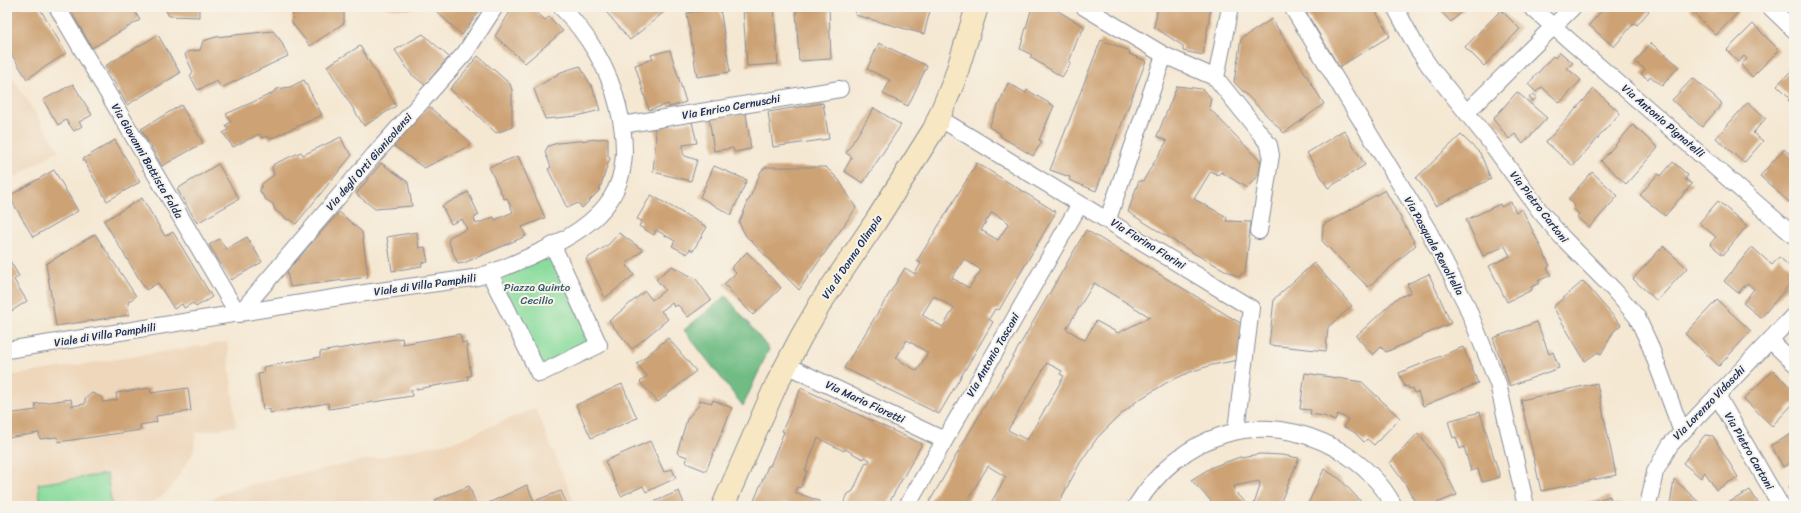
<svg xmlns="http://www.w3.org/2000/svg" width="1801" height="513" font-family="Sriracha,sans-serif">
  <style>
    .built { fill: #eed7bb }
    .green { fill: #8adc9d; stroke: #52867e }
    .forest { fill: #6fbc84; stroke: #457671 }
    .building { fill: #cda376; fill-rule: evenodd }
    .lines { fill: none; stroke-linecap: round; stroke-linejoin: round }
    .street-casing { stroke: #888c98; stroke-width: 18 }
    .secondary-casing { stroke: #888c98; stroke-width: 24 }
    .street { stroke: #fff; stroke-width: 16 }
    .secondary { stroke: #f7e8c3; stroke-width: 22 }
    .labels { text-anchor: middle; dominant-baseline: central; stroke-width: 4; stroke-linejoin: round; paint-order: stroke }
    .street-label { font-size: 11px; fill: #1b2f5e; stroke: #f7f3e8 }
    .park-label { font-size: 11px; fill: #375a6e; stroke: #f7f3e8 }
  </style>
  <rect width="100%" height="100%" fill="#f7f3e8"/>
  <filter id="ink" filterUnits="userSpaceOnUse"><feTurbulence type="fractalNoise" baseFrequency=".025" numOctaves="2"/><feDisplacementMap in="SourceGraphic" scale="8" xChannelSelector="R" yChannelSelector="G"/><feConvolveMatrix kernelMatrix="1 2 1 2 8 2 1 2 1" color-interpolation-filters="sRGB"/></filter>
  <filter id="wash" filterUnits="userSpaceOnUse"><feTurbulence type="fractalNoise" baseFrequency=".012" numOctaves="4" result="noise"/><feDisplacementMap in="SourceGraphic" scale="16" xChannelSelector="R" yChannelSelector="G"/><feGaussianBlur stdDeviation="0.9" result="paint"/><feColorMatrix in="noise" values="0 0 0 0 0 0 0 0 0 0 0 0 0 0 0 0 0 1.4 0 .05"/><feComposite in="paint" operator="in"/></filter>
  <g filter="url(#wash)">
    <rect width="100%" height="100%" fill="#f5e8d3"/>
    <path class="built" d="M 7,69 L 59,150 L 7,182 Z
      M 227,342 L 236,426 L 196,433 L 193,453 L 169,491 L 147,506 L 7,506 L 7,376 Z
      M 535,408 L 576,506 L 196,506 L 238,487 L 456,441 Z"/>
    <path class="green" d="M 553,246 L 599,345 L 539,374 L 490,274 Z
      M 107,474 L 112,506 L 41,506 L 38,484 Z"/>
    <path class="forest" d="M 726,296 L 769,349 L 743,406 L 684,330 Z"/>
    <g id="blocks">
      <path class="building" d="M 16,7 L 39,7 L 66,53 L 27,79 L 7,47 L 7,11 Z
        M 77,7 L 132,7 L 140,20 L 92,48 L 71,11 Z
        M 164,7 L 199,7 L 199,17 L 169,16 Z
        M 293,7 L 344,7 L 344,23 L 310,46 L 292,23 Z
        M 387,7 L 410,7 L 410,9 L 387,8 Z
        M 436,7 L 482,7 L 462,35 L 436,11 Z
        M 513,7 L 535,7 L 534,10 L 545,20 L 549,17 L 563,31 L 525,63 L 495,36 Z
        M 602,7 L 660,7 L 664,12 L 630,40 Z
        M 774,7 L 778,64 L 747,66 L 743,9 Z
        M 857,7 L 931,7 L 924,34 L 855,15 Z
        M 1032,7 L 1046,7 L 1058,11 L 1085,27 L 1078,38 L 1069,62 L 1071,63 L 1062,77 L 1030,57 L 1032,55 L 1020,49 Z
        M 1158,7 L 1211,7 L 1203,55 L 1183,51 L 1183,46 L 1154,27 Z
        M 1303,7 L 1373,7 L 1390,36 L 1339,67 Z
        M 1437,7 L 1466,7 L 1451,22 Z
        M 1605,7 L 1644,7 L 1649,11 L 1637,25 L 1634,23 L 1614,47 L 1589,25 Z
        M 1690,7 L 1743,7 L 1716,35 L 1689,8 Z
        M 720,8 L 730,72 L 697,77 L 687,13 Z
        M 829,8 L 831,59 L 799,61 L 796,10 Z
        M 1501,10 L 1520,29 L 1484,66 L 1465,47 Z
        M 1272,19 L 1324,104 L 1284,133 L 1234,82 L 1241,39 Z
        M 1753,24 L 1779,50 L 1752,77 L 1741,65 L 1747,59 L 1744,56 L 1738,62 L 1727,50 Z
        M 273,31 L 281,41 L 288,56 L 221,88 L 217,81 L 198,90 L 190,76 L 193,72 L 185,55 L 187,52 L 200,50 L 203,41 L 216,37 Z
        M 423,34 L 449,57 L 425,85 L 411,74 L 395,50 Z
        M 158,35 L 180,73 L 127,105 L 105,66 Z
        M 1101,40 L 1130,51 L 1129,54 L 1146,61 L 1096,191 L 1069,180 L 1070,177 L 1050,170 Z
        M 879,43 L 927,66 L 908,106 L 883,94 L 890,80 L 867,69 Z
        M 1651,43 L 1679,66 L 1662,86 L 1650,76 L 1648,79 L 1641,74 L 1645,69 L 1635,62 Z
        M 360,46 L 396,106 L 364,126 L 327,66 Z
        M 670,50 L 686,102 L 669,107 L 668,104 L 649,110 L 635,65 L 653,59 L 651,55 Z
        M 1560,52 L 1573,63 L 1567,68 L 1581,80 L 1560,103 L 1542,87 L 1536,92 L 1528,84 L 1553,56 L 1555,58 Z
        M 478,56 L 510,84 L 512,90 L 512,127 L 496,133 L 450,89 Z
        M 580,66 L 593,89 L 600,110 L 577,116 L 545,119 L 534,89 L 561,72 Z
        M 1794,68 L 1794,106 L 1788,100 L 1790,98 L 1777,85 Z
        M 1693,78 L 1722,104 L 1702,127 L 1672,100 Z
        M 304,80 L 322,115 L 270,139 L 268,136 L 262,138 L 259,134 L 233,147 L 223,133 L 228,130 L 226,125 L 231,122 L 226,114 L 271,94 L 277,89 L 290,87 Z
        M 1008,83 L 1026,93 L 1027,90 L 1054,106 L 1039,140 L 1042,141 L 1033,156 L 1000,136 L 1001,134 L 989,127 Z
        M 73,84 L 92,115 L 79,122 L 82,126 L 74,131 L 66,120 L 58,125 L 43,100 Z
        M 1177,86 L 1202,89 L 1211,98 L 1209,108 L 1261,162 L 1259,174 L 1247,188 L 1221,172 L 1218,175 L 1211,171 L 1194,199 L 1227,217 L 1226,221 L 1251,222 L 1245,273 L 1238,277 L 1195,254 L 1128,212 L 1138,183 L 1139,181 L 1143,181 L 1167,141 L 1157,136 Z
        M 1594,89 L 1620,113 L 1573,166 L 1546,142 Z
        M 1517,92 L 1547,118 L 1523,144 L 1515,134 L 1509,139 L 1493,119 Z
        M 1533,94 L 1537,97 L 1533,101 L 1529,98 Z
        M 1748,102 L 1766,118 L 1753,133 L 1763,141 L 1744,163 L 1716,138 Z
        M 823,103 L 829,139 L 773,147 L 768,112 Z
        M 181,105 L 203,143 L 162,166 L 141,129 Z
        M 428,106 L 468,140 L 471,145 L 424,168 L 394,146 Z
        M 874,108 L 901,125 L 863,183 L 844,171 L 852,157 L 846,153 Z
        M 746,113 L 751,149 L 734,152 L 733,148 L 714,151 L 709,118 Z
        M 692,122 L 697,143 L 683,145 L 683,153 L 685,156 L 697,160 L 691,181 L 653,172 L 656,138 L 654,127 Z
        M 1633,125 L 1658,148 L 1626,184 L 1601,161 Z
        M 1344,130 L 1365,165 L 1328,188 L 1307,153 Z
        M 1461,135 L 1480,153 L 1491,179 L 1435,206 L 1428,193 L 1416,178 Z
        M 341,137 L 346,148 L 352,155 L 296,224 L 290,219 L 288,220 L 275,210 L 273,204 L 265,199 L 260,191 L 262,184 L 274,175 L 272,167 L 274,164 L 301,152 L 303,155 Z
        M 608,138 L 608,157 L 610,158 L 599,191 L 582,208 L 578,203 L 567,208 L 548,169 L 551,167 L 545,152 L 548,146 L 558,143 Z
        M 115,140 L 140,182 L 107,201 L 83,159 Z
        M 1784,149 L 1794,158 L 1794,196 L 1789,202 L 1760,176 Z
        M 518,156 L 545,218 L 522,227 L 526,236 L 464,263 L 458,264 L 448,241 L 451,236 L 467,229 L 462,219 L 451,224 L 442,206 L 468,192 L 479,215 L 474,218 L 476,224 L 494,217 L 495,220 L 513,212 L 507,198 L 504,199 L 489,167 Z
        M 1673,162 L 1688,175 L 1685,179 L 1692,184 L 1665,216 L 1640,195 L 1658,174 L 1661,176 Z
        M 381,163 L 408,182 L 412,206 L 375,209 L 356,194 Z
        M 977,163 L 1056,212 L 999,310 L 995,309 L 989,319 L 993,322 L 939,414 L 844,368 L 905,268 L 915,274 L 921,263 L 917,261 ZM 992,212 L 1009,223 L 998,240 L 981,230 ZM 964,259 L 981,270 L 969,288 L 952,278 ZM 934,296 L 954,308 L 943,327 L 922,315 ZM 907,340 L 928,353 L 917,371 L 896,358 Z
        M 218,164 L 239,199 L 197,223 L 177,189 Z
        M 714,166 L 747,180 L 731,215 L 700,197 Z
        M 766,167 L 826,167 L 839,180 L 856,208 L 799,290 L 746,236 L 739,223 L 747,204 L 746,202 L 749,200 L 761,171 Z
        M 54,170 L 78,211 L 33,237 L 9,196 Z
        M 1592,172 L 1618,196 L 1589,228 L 1577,217 L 1579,214 L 1573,209 L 1575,206 L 1568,199 Z
        M 1385,190 L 1416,245 L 1368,287 L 1322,241 L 1323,225 Z
        M 651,195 L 707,227 L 693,251 L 690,249 L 687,254 L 672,246 L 675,241 L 656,230 L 654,235 L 639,226 L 642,221 L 637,219 Z
        M 142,198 L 165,236 L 173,232 L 212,297 L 196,307 L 193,303 L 184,308 L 182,304 L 174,309 L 158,283 L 146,290 L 104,221 Z
        M 1718,201 L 1747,226 L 1723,255 L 1710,244 L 1716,237 L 1699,223 Z
        M 1511,202 L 1516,212 L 1522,209 L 1550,266 L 1547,268 L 1551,275 L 1538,281 L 1540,283 L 1531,287 L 1532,290 L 1507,302 L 1489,266 L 1510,256 L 1505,246 L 1483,256 L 1466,220 L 1500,204 L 1501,207 Z
        M 339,212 L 362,232 L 368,277 L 290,287 L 287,271 Z
        M 1086,230 L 1242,324 L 1239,360 L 1212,365 L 1190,372 L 1166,383 L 1137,401 L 1118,417 L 1097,438 L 1080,463 L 1057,506 L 989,506 L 1006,477 L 988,466 L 964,506 L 927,506 ZM 1094,283 L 1150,317 L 1118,333 L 1096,321 L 1085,340 L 1066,329 ZM 1047,363 L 1062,371 L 1060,374 L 1064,376 L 1027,440 L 1008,430 Z
        M 417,232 L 419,248 L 425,247 L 428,262 L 421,263 L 422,266 L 392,271 L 387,237 Z
        M 619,233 L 643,250 L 626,264 L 634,275 L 605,298 L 586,259 L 608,245 Z
        M 95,234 L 136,296 L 128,302 L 129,315 L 56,326 L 46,264 Z
        M 247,237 L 262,262 L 231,280 L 209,245 L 219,239 L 226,249 Z
        M 1663,246 L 1687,268 L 1657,301 L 1633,279 Z
        M 1752,247 L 1772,265 L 1779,257 L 1794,270 L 1794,279 L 1761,318 L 1743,303 L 1754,289 L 1747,283 L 1738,293 L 1724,281 Z
        M 747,252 L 781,288 L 753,315 L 724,284 L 736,273 L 731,268 Z
        M 7,256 L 19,276 L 14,280 L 27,301 L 7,314 Z
        M 1314,263 L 1352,306 L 1328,327 L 1326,351 L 1269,345 L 1274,299 Z
        M 672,266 L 696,279 L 711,300 L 688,317 L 678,305 L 674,307 L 672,303 L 661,311 L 668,319 L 632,349 L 609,321 L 645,291 L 652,300 L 665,290 L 656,279 Z
        M 1429,274 L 1451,323 L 1386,352 L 1381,347 L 1373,355 L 1356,336 L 1396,299 L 1411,292 L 1407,284 Z
        M 1583,281 L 1621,325 L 1614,331 L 1601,354 L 1598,352 L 1585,361 L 1553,307 Z
        M 1717,300 L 1751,331 L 1719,366 L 1685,334 Z
        M 1537,322 L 1549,354 L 1553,352 L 1559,368 L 1510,386 L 1493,338 Z
        M 460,334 L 462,343 L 466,342 L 471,376 L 467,376 L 468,380 L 411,390 L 412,396 L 329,409 L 328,403 L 270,413 L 270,409 L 263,410 L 258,374 L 264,373 L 263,367 L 320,357 L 320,352 L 402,338 L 403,344 Z
        M 668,338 L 696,371 L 658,402 L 640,382 L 647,376 L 637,364 Z
        M 1463,347 L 1478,383 L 1423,406 L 1418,392 L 1414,393 L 1412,388 L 1409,389 L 1408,386 L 1405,387 L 1399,373 Z
        M 1773,370 L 1794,391 L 1794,403 L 1772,426 L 1744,399 Z
        M 1305,373 L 1362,382 L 1400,418 L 1374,445 L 1367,439 L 1364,442 L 1354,432 L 1344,427 L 1348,419 L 1338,414 L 1335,421 L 1324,416 L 1310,414 L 1311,410 L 1300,409 Z
        M 1597,383 L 1616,475 L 1541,491 L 1521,400 Z
        M 622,384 L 637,418 L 591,438 L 576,405 Z
        M 150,388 L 151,393 L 188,388 L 191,411 L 156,416 L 157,422 L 140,425 L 141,430 L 58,442 L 57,437 L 40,439 L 39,433 L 7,438 L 7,414 L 36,410 L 35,404 L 71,399 L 72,406 L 85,404 L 85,399 L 92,393 L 101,397 L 103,402 L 117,400 L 116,393 Z
        M 801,388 L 922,444 L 887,506 L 842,506 L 848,494 L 853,491 L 866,462 L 868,463 L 870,460 L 864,457 L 863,459 L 845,449 L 844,451 L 818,438 L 805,471 L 807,471 L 800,488 L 797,487 L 795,492 L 819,501 L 819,504 L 824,506 L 795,506 L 785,503 L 784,506 L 752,506 L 768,466 L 770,466 L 784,432 L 782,431 Z
        M 700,400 L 712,403 L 713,400 L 732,408 L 706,471 L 686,463 L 687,457 L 677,453 L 687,419 L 699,405 Z
        M 1480,412 L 1500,477 L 1482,482 L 1478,469 L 1471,471 L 1464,447 L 1460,449 L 1456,437 L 1453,438 L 1448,421 Z
        M 1418,433 L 1440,462 L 1457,495 L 1429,506 L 1417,506 L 1406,485 L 1390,463 Z
        M 1794,433 L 1794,461 L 1783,467 L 1771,445 Z
        M 1705,435 L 1713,436 L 1738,477 L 1716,490 L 1705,472 L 1701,478 L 1683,463 Z
        M 650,441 L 664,472 L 672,469 L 676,478 L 646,492 L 643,486 L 621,496 L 605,461 Z
        M 1260,454 L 1282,455 L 1299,458 L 1279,506 L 1216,506 L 1191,480 L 1212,467 L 1240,457 ZM 1259,481 L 1260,486 L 1254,504 L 1248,505 L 1236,492 L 1234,486 Z
        M 1324,469 L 1340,479 L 1365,506 L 1307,506 Z
        M 1674,479 L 1703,506 L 1670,506 Z
        M 1794,483 L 1794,496 L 1789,486 Z
        M 527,485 L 534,501 L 561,491 L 568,506 L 482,506 Z
        M 469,486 L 477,506 L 437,506 L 435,500 Z
        M 1750,490 L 1760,506 L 1723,506 Z
        M 679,491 L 685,506 L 644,506 Z
        M 1610,496 L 1611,504 L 1633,504 L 1633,506 L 1579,506 Z"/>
    </g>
  </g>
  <g filter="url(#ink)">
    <use href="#blocks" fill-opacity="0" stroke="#888c98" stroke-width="1"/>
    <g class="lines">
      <defs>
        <path id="street" d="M 57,7 L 229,299 L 239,314 L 374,155 L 465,53 L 495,7
          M 1084,7 L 1164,55 L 1216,78 L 1263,137 L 1269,145 L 1271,155 L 1259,231
          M 1292,7 L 1428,230 L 1466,304 L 1498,384 L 1526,506
          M 1395,7 L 1417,48 L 1430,67 L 1490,142 L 1540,211 L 1561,236 L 1614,290 L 1637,317 L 1649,343 L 1682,432
          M 1531,7 L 1794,236
          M 1770,7 L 1794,30
          M 1216,78 L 1230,7
          M 1467,112 L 1573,7
          M 939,118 L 1251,308 L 1236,430
          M 622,125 L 840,89
          M 1108,219 L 1164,55
          M 490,274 L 539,374 L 599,345 L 553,246
          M 1770,340 L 1794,363
          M 7,350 L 365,293 L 473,278 C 495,273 515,263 535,254 C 607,221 638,188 618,106 C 609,69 588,34 561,7
          M 786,365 L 944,440
          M 1717,395 L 1781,506
          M 907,506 L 1080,204
          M 1136,506 C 1180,433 1261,407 1337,449 C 1361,463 1381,481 1394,506
          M 1648,506 L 1655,472 L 1670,445 L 1794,315"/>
        <path id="secondary" d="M 723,506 L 776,385 L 801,337 L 822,301 L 876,221 L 934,129 L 954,81 L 977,7"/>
      </defs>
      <use href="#street" class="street-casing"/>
      <use href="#secondary" class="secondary-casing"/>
      <use href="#street" class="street"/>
      <use href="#secondary" class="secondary"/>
    </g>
  </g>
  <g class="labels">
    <g class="street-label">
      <text transform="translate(731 107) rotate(-10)">Via Enrico Cernuschi</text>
      <text transform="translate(1663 121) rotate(41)">Via Antonio Pignatelli</text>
      <text transform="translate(147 161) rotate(60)">Via Giovanni Battista Falda</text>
      <text transform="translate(369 162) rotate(-49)">Via degli Orti Gianicolensi</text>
      <text transform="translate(1539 207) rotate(52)">Via Pietro Cartoni</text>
      <text transform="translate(1148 244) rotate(32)">Via Fiorino Fiorini</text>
      <text transform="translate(1434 246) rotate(61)">Via Pasquale Revoltella</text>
      <text transform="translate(852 257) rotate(-56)">Via di Donna Olimpia</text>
      <text transform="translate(425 285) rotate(-8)">Viale di Villa Pamphili</text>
      <text transform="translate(105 335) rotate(-9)">Viale di Villa Pamphili</text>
      <text transform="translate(993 355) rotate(-60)">Via Antonio Toscani</text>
      <text transform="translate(865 402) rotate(25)">Via Mario Fioretti</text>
      <text transform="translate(1709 403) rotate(-46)">Via Lorenzo Vidaschi</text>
      <text transform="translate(1749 451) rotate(60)">Via Pietro Cartoni</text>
    </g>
    <g class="park-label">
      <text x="537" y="287">Piazza Quinto<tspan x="537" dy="13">Cecilio</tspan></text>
    </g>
  </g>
  <rect width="1801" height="513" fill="none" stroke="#f7f3e8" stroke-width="24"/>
</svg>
